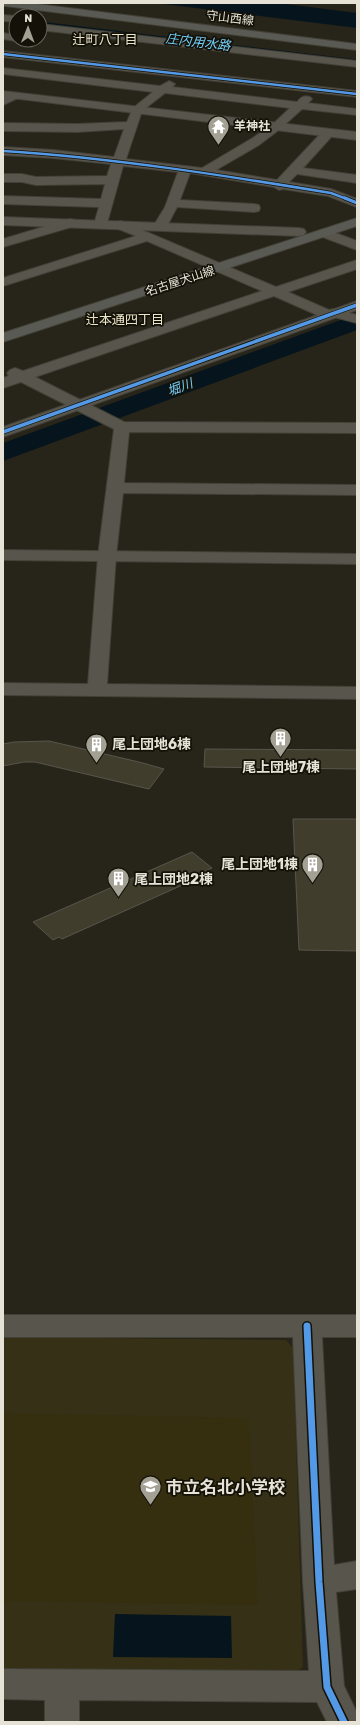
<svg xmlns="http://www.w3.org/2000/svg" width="360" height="1725" font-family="Rubik,'Noto Sans JP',sans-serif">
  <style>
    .built { fill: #363016 }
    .sand { fill: #352e0f }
    .water { fill: #06151d }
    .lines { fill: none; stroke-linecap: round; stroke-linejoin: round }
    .stream { stroke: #06151d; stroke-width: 3 }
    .river { fill: #06151d; fill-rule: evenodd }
    .building { fill: #413d2d; stroke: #58564c }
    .minor-casing { stroke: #424037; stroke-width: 2 }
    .tertiary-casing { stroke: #424037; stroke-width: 2 }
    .secondary-casing { stroke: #424037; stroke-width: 2 }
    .minor { fill: #58554d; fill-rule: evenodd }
    .tertiary { fill: #58554d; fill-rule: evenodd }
    .secondary { fill: #5a5a54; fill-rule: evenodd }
    .cycleway-far2-casing { stroke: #131108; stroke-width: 4 }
    .cycleway-far1-casing { stroke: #131108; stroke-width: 5 }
    .cycleway-casing { stroke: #131108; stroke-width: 10 }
    .cycleway-far2 { stroke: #5399e6; stroke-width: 2.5 }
    .cycleway-far1 { stroke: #5399e6; stroke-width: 3.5 }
    .cycleway { stroke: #5399e6; stroke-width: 7 }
    .labels { text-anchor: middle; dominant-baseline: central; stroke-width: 3.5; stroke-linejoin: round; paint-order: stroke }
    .far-street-label { font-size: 12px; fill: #e6e3d6; stroke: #131108 }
    .far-poi-label { font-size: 12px; font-weight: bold; fill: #e6e3d6; stroke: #131108; text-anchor: start }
    .far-neighbourhood-label { font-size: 13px; fill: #eae4c9; stroke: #131108 }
    .far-water-label { font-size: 13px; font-style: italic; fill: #73cefa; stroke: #131108 }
    .poi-label { font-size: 14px; font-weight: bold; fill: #e6e3d6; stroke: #131108; text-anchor: start }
    .near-poi-label { font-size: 17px; font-weight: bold; fill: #e6e3d6; stroke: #131108; text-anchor: start }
  </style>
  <rect width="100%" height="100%" fill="#272419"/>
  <path class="built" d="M 3,1337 L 286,1340 L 293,1348 L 303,1667 L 296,1672 L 3,1669 Z"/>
  <path class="sand" d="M 3,1413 L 249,1418 L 258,1605 L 3,1601 Z"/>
  <path class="water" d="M 156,3 L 278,3 L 357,13 L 357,28 Z
    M 115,1614 L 231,1616 L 232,1658 L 113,1657 Z"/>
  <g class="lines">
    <path class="stream" d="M 40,23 L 357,61"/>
    <path class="river" d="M 357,314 L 357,330 L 3,461 L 3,443 Z"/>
  </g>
  <path class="building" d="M 49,741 L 139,762 L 164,769 L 149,789 L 35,762 L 24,762 L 3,766 L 3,744 L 14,742 Z
    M 205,749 L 357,750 L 357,769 L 204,767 Z
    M 293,819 L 357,819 L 357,951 L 299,950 Z
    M 192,852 L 212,868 L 203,872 L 207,874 L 62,939 L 59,937 L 53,940 L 33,922 Z"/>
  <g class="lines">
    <defs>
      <path id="minor" d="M 3,15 L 16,16 L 16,22 L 3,21 Z
        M 40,24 L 357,61 L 357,67 L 40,30 Z
        M 3,33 L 16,35 L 16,40 L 20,40 L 16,41 L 3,39 Z
        M 3,51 L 357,91 L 357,97 L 3,57 Z
        M 3,68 L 160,86 L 169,81 L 175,84 L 172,87 L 297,102 C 301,97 304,95 310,97 L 312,99 L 308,103 L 357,109 L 357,115 L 302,109 L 280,129 L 259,145 L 216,170 L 277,180 L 324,130 L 332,130 L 334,133 L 332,136 L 303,168 L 357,175 L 357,183 L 297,174 L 289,182 L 331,189 L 357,199 L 357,207 L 328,196 L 283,189 L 279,190 L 274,187 L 190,173 L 180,200 L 254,204 L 259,205 L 260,208 L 259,211 L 254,212 L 177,207 L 166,228 L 156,228 L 154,225 L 165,207 L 178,172 L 123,166 L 106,227 L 96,227 L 94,224 L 99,207 L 3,204 L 3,196 L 101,199 L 105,184 L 36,185 L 22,182 L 3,182 L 3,174 L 22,174 L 36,177 L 107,176 L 111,164 L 53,158 L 3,155 L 3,147 L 53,150 L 114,157 L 124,129 L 77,132 L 3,131 L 3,123 L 77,124 L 127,122 L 133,108 L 153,92 L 3,74 ZM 165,93 L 290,108 L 272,125 L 251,139 L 202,168 L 126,159 L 142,111 Z
        M 14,93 L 18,94 L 20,96 L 18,98 L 3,105 L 3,97 Z
        M 70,219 L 75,220 L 77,223 L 75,226 L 3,247 L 3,239 Z
        M 121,221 L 276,287 L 357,260 L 357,269 L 288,292 L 329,310 L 334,309 L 357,315 L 357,323 L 334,317 L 329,319 L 324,318 L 274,296 L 35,377 L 124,422 L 357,423 L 357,433 L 129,432 L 124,483 L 357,485 L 357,495 L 123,493 L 116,556 L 107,684 L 357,687 L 357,699 L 3,695 L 3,683 L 88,684 L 98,556 L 114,429 L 21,382 L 3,388 L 3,378 L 9,376 L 7,373 L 10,370 L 15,368 L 23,371 L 262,291 L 147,241 L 3,286 L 3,278 L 136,236 L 116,228 L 114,225 L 116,222 Z
        M 325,229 L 357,241 L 357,250 L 320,236 L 318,233 L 320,230 Z
        M 3,1315 L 357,1315 L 357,1337 L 322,1337 L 334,1565 L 357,1561 L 357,1589 L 336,1592 L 344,1686 L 357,1713 L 357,1722 L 327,1722 L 317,1702 L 79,1700 L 79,1722 L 45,1722 L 45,1700 L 3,1699 L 3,1669 L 309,1671 L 303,1582 L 293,1337 L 3,1337 Z"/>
      <path id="tertiary" d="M 3,91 L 357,132 L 357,140 L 3,97 Z
        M 3,217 L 299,228 L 304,229 L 306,232 L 304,235 L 299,236 L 3,225 Z
        M 357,301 L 357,310 L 3,437 L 3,427 Z
        M 3,550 L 357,554 L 357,564 L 3,560 Z"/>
      <path id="secondary" d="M 3,3 L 29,3 L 357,44 L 357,50 L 5,6 L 3,6 Z
        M 357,218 L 357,226 L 3,342 L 3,333 Z"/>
    </defs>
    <use href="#minor" class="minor-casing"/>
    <use href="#tertiary" class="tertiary-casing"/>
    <use href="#secondary" class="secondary-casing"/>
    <use href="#minor" class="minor"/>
    <use href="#tertiary" class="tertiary"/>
    <use href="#secondary" class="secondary"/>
    <defs>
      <path id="cycleway-far2" d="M 3,54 L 357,94
        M 3,151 C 113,158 222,175 331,193 L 347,199"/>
      <path id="cycleway-far1" d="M 345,198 L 357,203
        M 3,432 L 357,305"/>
      <path id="cycleway" d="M 307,1326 L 319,1582 L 327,1687 L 344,1722"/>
    </defs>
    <use href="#cycleway-far2" class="cycleway-far2-casing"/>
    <use href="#cycleway-far1" class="cycleway-far1-casing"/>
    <use href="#cycleway" class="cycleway-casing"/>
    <use href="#cycleway-far2" class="cycleway-far2"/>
    <use href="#cycleway-far1" class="cycleway-far1"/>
    <use href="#cycleway" class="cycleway"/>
  </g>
  <defs>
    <symbol id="temple-pin" viewBox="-11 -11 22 30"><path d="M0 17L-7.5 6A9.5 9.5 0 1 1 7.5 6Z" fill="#a3a094" stroke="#131108"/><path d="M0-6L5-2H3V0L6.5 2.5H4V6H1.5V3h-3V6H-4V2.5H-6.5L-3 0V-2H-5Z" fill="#fff"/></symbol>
    <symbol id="building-pin" viewBox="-11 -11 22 30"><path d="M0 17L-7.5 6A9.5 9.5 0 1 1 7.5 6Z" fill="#a3a094" stroke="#131108"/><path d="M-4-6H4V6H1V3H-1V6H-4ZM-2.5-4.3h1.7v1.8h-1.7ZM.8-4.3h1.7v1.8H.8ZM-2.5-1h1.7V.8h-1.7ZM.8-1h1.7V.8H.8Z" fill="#fff"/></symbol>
    <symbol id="school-pin" viewBox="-11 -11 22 30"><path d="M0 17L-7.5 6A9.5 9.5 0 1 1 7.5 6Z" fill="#a3a094" stroke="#131108"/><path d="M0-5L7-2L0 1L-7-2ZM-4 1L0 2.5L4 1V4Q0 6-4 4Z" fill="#fff"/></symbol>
  </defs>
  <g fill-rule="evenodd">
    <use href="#temple-pin" x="206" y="114" width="25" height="34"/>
    <use href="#building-pin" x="268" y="726" width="25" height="34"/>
    <use href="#building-pin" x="84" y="732" width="25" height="34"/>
    <use href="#building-pin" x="300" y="852" width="25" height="34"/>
    <use href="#building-pin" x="106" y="866" width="25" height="34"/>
    <use href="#school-pin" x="138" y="1474" width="25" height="34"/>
  </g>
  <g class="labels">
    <g class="far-street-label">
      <text transform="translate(230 18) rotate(7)">守山西線</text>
      <text transform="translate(180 281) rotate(-18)">名古屋犬山線</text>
    </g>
    <g class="far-poi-label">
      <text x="234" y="126">羊神社</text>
    </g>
    <g class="far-neighbourhood-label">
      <text x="105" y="39">辻町八丁目</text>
      <text x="125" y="319">辻本通四丁目</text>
    </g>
    <g class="far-water-label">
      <text transform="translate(198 42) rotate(7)">庄内用水路</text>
      <text transform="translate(180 387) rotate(-20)">堀川</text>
    </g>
    <g class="poi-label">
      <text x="112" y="744">尾上団地6棟</text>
      <text x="281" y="767" text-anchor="middle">尾上団地7棟</text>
      <text x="298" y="864" text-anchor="end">尾上団地1棟</text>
      <text x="134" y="879">尾上団地2棟</text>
    </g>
    <g class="near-poi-label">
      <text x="166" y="1487">市立名北小学校</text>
    </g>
  </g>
  <rect width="360" height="1725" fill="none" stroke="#e6e3d6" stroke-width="8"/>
  <g transform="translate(28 28) rotate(1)"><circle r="19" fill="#131108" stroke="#67655a"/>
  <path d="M0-3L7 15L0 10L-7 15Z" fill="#a3a094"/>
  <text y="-6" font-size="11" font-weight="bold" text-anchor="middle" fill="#e6e3d6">N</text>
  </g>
</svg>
